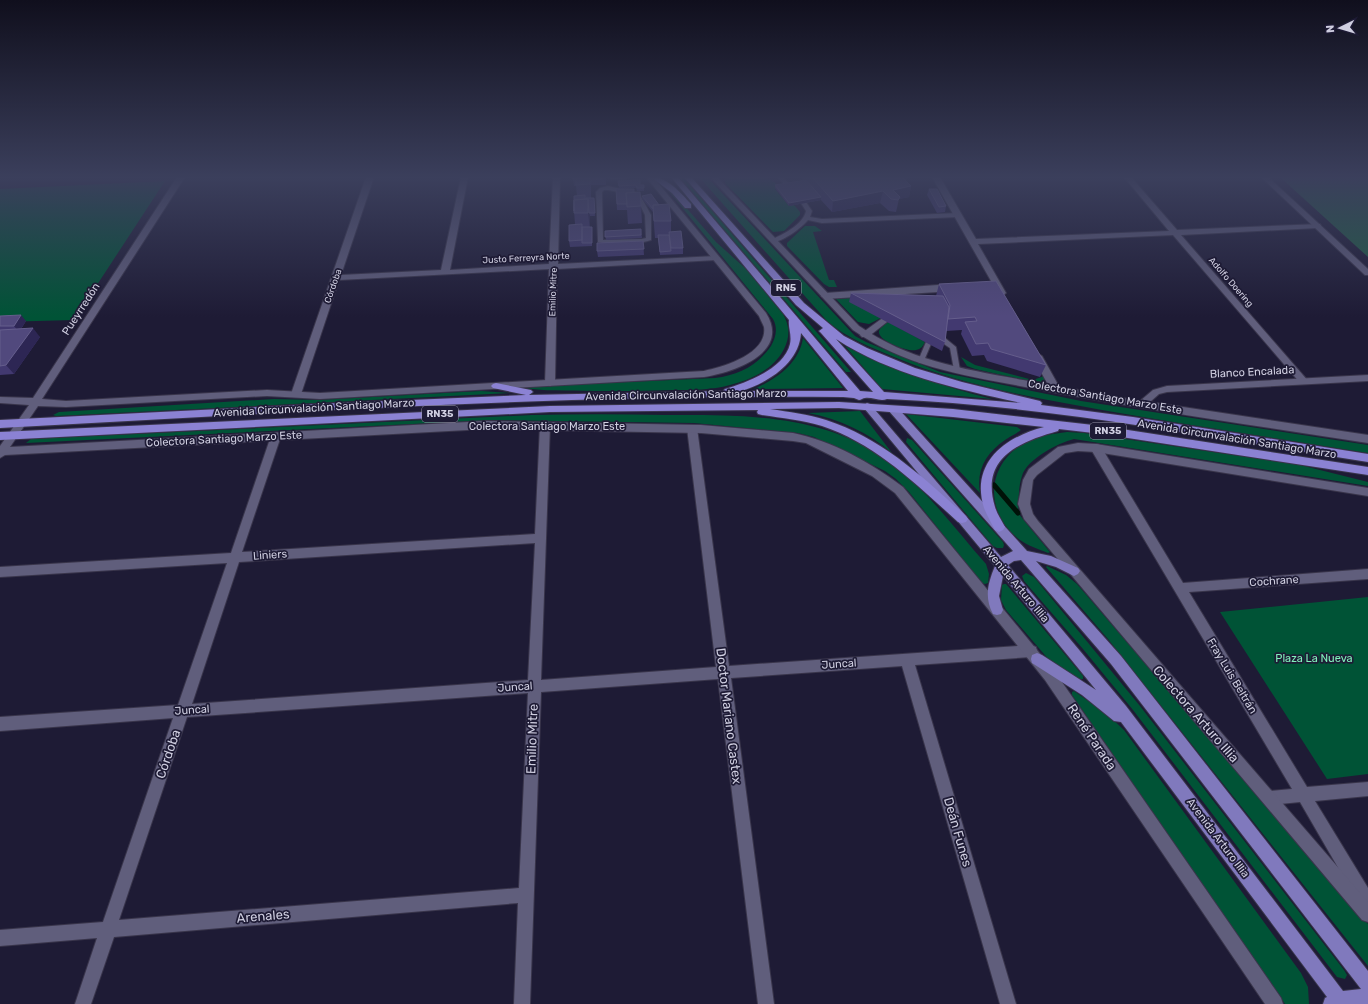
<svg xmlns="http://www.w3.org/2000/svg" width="1368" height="1004" font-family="Rubik,sans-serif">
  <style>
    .green { fill: #005336 }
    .forest { fill: #205f44 }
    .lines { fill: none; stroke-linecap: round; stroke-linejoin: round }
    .stream { stroke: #001208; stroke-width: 5 }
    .service-casing { stroke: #39354b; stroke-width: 2 }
    .minor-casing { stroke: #39354b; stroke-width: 2 }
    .tertiary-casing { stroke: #39354b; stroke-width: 2 }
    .primary-casing { stroke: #39354b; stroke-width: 2 }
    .trunk-casing { stroke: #39354b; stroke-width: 2 }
    .service { fill: #605e7c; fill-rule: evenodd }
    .minor { fill: #605e7c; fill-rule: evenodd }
    .tertiary { fill: #605e7c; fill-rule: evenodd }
    .primary { fill: #8079bd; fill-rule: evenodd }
    .trunk { fill: #8b82d3; fill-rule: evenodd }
    .wall { fill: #423970 }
    .shaded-wall { fill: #2d2654 }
    .building { fill: #51497d; stroke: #655e8c }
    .labels { text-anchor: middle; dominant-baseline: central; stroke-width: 3.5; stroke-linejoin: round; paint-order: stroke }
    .far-street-label { font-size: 9px; fill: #d0cfe1; stroke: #1e1b35 }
    .shield { fill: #1e1b35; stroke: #9b99ad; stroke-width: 1 }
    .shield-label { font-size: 10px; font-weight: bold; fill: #d0cfe1 }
    .street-label { font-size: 11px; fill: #d0cfe1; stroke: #1e1b35 }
    .park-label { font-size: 11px; fill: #81f0bb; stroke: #1e1b35 }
    .near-street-label { font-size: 13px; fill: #d0cfe1; stroke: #1e1b35 }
  </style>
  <rect width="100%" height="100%" fill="#1e1b35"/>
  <path class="green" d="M 681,177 L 683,177 L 851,372 L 846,372 L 680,178 Z
    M 699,177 L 707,177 L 855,336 L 866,342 L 940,372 L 1081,401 L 1368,445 L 1368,453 C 1279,439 1190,425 1102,410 C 1031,397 961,385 894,357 C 870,347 847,338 827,321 Z
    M 729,177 C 747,177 768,173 780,187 L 775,189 L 789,206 L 794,205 L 800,212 L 800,215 L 784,231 L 773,232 L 725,183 L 725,179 Z
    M 165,181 L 74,320 L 0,322 L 0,189 Z
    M 667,189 L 677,197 L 716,242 L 745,268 L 783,314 C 790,326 790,337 784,349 C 774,369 751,380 730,385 C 712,390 692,390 673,390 C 647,391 621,391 594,391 C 569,390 543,392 519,387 L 715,378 C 738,375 757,366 771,346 C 776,337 778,328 773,319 Z
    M 805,226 L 815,226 L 822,231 L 813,232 L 829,280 L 834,280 L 837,287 L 829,287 L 824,284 L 787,246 L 787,243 Z
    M 896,294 L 851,302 L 881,318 L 869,324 L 858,322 L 836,299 Z
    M 888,322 L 925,342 C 923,346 921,349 916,350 C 909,352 877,341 879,331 C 880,328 885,324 888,322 Z
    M 803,338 L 843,388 L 754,389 C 776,379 799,364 803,338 Z
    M 845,346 C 892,369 941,386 992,399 L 882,389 Z
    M 961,357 L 975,365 L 1033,380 L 1044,376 L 1046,380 L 1039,383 L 975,369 L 967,366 Z
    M 481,391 L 511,393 L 56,416 L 53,415 L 59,412 L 274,399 L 318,400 Z
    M 860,411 L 892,453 C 868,432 839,419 808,413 Z
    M 906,414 L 1017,427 L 1021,430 C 1016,434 1010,436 1005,440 C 986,453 976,470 980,493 Z
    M 532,415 C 576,414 620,414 665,415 C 741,415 820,413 886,459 C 925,487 954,528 986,564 L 989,574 L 988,583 L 985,584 L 982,583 L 909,492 L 896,479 L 885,471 L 814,437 L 798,433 L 694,423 L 495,420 L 26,443 L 31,439 Z
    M 1067,432 L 1084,433 L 1300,465 L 1368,482 L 1368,486 L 1074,439 C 1058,443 1027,459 1022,476 C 1018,487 1019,501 1018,513 L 1049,551 L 1050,552 L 1048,553 C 1039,549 1028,546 1020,540 C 984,513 985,464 1026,442 C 1039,435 1053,434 1067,432 Z
    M 907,438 L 912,440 L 1003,542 L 1004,545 L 1003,548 L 997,548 L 993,546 L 906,442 Z
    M 1047,566 L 1066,575 L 1077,584 L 1368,924 L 1368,966 L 1108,639 L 1046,567 Z
    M 1026,573 L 1034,577 L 1140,706 L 1344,970 L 1347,975 L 1345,979 L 1337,977 L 1133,710 L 1083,649 L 1024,581 L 1022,576 Z
    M 1004,584 L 1006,584 L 1083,676 L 1083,679 L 1079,679 L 1050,661 L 1006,610 L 1001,600 L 1002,585 Z
    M 1368,597 L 1368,774 L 1327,779 L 1220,612 Z
    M 1074,691 L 1108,715 L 1124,730 L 1301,973 L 1308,987 L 1309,1004 L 1285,1004 L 1072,695 L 1072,692 Z"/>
  <path class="forest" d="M 1280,177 L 1368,177 L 1368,257 Z"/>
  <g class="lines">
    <path class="stream" d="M 994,485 L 1018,513"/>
    <defs>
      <path id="service" d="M 607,177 L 630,177 C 624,180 611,180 607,177 Z
        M 777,177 L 782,177 L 792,186 L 787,187 Z
        M 608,186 L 639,193 L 651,215 L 651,240 C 637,245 612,245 598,242 L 596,192 L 600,188 ZM 604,190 L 608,190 L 635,195 L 645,215 L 646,238 L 642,239 L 603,240 L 602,192 Z
        M 804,201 L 806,202 L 812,211 L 810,217 L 822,219 L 958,213 L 961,215 L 958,217 L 822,223 L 808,220 C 801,228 782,243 771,242 L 771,240 C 783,234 803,225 806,211 L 801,203 Z
        M 941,338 L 945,338 L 956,347 L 960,370 L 959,372 L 957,372 L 954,370 L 950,348 L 941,342 Z
        M 926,342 L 930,342 L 931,344 L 923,363 L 919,363 L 918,361 Z"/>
      <path id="minor" d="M 366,177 L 374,177 L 341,275 L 441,270 L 461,177 L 468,177 L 450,270 L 549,264 L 553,177 L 560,177 L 558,264 L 716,256 L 720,258 L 716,260 L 557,269 L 555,383 L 550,386 L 545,383 L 549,269 L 339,280 L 301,394 L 296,397 L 293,396 L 291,394 Z
        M 932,177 L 940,177 L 976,239 L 1169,231 L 1124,177 L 1131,177 L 1177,230 L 1320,224 L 1321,226 L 1317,228 L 1181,235 L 1309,382 L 1307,384 L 1301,384 L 1173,235 L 978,244 L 1006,293 L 1002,296 L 999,295 Z
        M 952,284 L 956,287 L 955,289 L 938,292 L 825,299 L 821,296 L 825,293 Z
        M 884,317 L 888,320 L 887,322 L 868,337 L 862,337 L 860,335 L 862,333 Z
        M 1037,353 L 1042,356 L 1061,390 L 1059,392 L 1053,392 L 1051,390 L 1032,356 Z
        M 545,421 L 549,422 L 550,425 L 541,680 L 716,667 L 687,428 L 688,425 L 696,425 L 697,428 L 729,666 L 1031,645 L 1036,647 L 1037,651 L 1036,655 L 1031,657 L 915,665 L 1016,1004 L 1000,1004 L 902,666 L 731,678 L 774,1004 L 758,1004 L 718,679 L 541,692 L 530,1004 L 514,1004 L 518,903 L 114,937 L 91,1004 L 75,1004 L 97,938 L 0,946 L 0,930 L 103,922 L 173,718 L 0,731 L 0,717 L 178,705 L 227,563 L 0,577 L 0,567 L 231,553 L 271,436 L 272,433 L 280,433 L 281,436 L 242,552 L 535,534 L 540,425 L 541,422 ZM 535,543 L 528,680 L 192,704 L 239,562 ZM 528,693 L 519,888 L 119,920 L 187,717 Z
        M 1096,444 L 1100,445 L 1183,583 L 1368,569 L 1368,579 L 1189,592 L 1307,787 L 1368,782 L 1368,796 L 1315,801 L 1368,888 L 1368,911 L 1362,909 L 1300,802 L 1269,805 L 1264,803 L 1262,798 L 1264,793 L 1269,791 L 1292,789 L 1092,451 L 1091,448 L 1092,445 Z"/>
      <path id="tertiary" d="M 177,177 L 185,177 L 42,399 L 66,401 L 267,390 L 320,393 L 704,371 C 723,367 768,354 764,327 C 763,324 760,319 759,316 L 646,177 L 653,177 L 766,313 C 791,353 734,372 704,377 L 320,399 L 267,396 L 66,407 L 38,406 L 10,447 L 486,421 L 701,425 L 793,433 C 833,441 871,463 903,487 L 1055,672 L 1281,998 L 1283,1004 L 1265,1004 L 1045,680 L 895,493 L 872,476 L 806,443 L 793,441 L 701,433 L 486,429 L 5,455 L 0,458 L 0,446 L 29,405 L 0,403 L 0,397 L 33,398 Z
        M 710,177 L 717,177 L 859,326 C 910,361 964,369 1023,380 C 1062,387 1101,394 1140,401 L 1153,390 L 1167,386 L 1368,375 L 1368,381 L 1167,392 L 1159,394 L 1150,402 L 1368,435 L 1368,443 C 1259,426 1150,411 1042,390 C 975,377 910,370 853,330 Z
        M 1261,177 L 1268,177 L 1368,269 L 1368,275 L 1365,275 Z
        M 1078,443 L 1096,444 L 1368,488 L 1368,496 L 1096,452 L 1078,451 L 1065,453 L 1037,475 L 1033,480 L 1030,504 L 1033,514 L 1038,521 L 1368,902 L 1368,922 L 1362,920 L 1024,519 L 1018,504 L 1023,480 L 1029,469 L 1058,447 Z"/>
      <path id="primary" d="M 867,403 L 870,404 L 1001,557 L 1013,551 L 888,410 L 887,408 L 888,406 L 896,406 L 1027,551 L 1051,556 L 1078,568 L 1080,571 L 1078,574 L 1074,576 L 1056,567 L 1036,561 L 1121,656 L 1368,971 L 1368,1004 L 1323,1004 L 1325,998 L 1327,997 L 1121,722 L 1114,721 L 1082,695 L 1032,663 L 1031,659 L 1032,655 L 1037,653 L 1042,655 L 1096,690 L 1003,576 L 999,596 L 1003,610 L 1001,614 L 997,615 L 993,614 C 984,597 988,583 995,566 L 864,408 L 862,406 ZM 1021,560 L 1111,664 L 1361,989 L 1343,991 L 1126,706 L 1008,565 L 1014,561 Z"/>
      <path id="trunk" d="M 651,177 C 667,177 680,192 691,204 L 691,208 L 685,208 L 672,193 Z
        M 671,177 L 678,177 L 860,391 L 873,392 L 821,333 L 819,331 L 823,328 L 796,305 L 684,177 L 691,177 L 804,303 L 844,336 L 867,348 L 915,368 L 962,382 L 1040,401 L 1042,403 L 1041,405 L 1133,417 L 1368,454 L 1368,462 C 1208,437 1049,406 887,399 C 880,402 873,397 865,398 C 863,398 861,400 859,400 L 854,398 L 843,397 C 562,394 281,413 0,428 L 0,420 L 341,403 L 526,395 L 493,388 L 491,386 L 493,384 L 496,383 L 531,390 L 533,392 L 529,395 L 723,391 L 725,389 C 746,383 784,369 790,344 C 792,335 788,328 789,320 ZM 801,333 L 848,391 L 741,391 C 767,383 799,364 801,333 ZM 836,339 C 891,375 958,389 1021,403 L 884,392 Z
        M 839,402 L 953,409 L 1102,426 L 1368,467 L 1368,475 L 1102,434 L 1059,429 L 1058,431 C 1019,442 980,458 995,507 C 997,514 1002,521 1005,527 L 1003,530 L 999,532 L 995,530 C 991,523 987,515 984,508 C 970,463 1005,437 1044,427 L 953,417 L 839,408 L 770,409 C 789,412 808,414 826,420 C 882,438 924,478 966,516 L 968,519 L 966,522 L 962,523 L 958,522 C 917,485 876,444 822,426 C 803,420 782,418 762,415 L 758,414 L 757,412 L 758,410 L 550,412 L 0,440 L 0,432 L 550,406 Z"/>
    </defs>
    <use href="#service" class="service-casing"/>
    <use href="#minor" class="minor-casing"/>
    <use href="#tertiary" class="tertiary-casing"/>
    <use href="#primary" class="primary-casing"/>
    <use href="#trunk" class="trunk-casing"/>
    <use href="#service" class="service"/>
    <use href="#minor" class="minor"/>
    <use href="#tertiary" class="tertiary"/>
    <use href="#primary" class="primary"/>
    <use href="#trunk" class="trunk"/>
  </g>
  <path class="wall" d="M 606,177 L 606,185 L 591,185 L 591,198 L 594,198 L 595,216 L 590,216 L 590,227 L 592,230 L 592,246 L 570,247 L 569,241 L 575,224 L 574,211 L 577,196 L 576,186 L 574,186 L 573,180 Z
    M 801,177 L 907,177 L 906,181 L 911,186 L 909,197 L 899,199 L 897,208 L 896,212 L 889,211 L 880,203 L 832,212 L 821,200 L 789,206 L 775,188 L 775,185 L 804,180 Z
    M 618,181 L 640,185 L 644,188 L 644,191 L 637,191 L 636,188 L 619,189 Z
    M 616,189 L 634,192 L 641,206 L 642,223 L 628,224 L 627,210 L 617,210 Z
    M 929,189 L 946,206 L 945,212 L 937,213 L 927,195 Z
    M 642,196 L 671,221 L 671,232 L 683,248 L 683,254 L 660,255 L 658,238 L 655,238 L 653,212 L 642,199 Z
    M 641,229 L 642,238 L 606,240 L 605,231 Z
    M 643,241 L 644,255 L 598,257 L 597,251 Z
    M 939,284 L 1046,365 L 1040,377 L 987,361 L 984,355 L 972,356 L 961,334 L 962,330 L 946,331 L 945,342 L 942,351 L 849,302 L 851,293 L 936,296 Z
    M 0,316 L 26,321 L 21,329 L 40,337 L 14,374 L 0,375 Z"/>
  <path class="shaded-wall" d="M 901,177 L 907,177 L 905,186 Z
    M 911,186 L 909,197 L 899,199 L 897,208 L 896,212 L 899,199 L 893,190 Z
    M 883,191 L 880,203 L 832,212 L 833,201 Z
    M 821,197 L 821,200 L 789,206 L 789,203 Z
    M 588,199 L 590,216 L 590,230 L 588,213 Z
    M 21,315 L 26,321 L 19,332 L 14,326 Z
    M 33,328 L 40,337 L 14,374 L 6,365 Z"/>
  <path class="building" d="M 573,177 L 576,177 L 576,180 L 573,180 Z
    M 576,177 L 590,177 L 590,184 L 576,185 Z
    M 590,177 L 605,177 L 605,179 L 591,180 Z
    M 812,177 L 902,177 L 911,186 L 893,190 L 900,197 L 898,200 L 891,199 L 883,191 L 833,201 Z
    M 640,180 L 640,185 L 644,185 L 644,188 L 637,188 L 636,185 L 619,186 L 618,181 Z
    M 806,180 L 821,197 L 789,203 L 775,185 Z
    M 616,189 L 634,189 L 634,192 L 626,193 L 627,204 L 617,204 Z
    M 929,189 L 937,189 L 946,206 L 939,207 Z
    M 640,192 L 641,206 L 627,207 L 626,193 Z
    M 651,194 L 659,205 L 653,205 L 653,209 L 642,196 Z
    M 585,195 L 585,199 L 574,200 L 574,211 L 574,196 Z
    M 586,198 L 594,198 L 595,213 L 589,213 L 588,199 L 586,199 Z
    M 588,199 L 588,213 L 574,213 L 574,200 Z
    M 669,204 L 671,221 L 654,221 L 653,205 Z
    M 582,224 L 582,240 L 569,241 L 569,225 Z
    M 582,227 L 592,227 L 592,243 L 582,243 Z
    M 641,229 L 641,235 L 605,237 L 605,231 Z
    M 681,231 L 683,248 L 671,248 L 669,232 Z
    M 658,235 L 669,235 L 671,251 L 660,252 Z
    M 643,241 L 644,249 L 597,251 L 597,243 Z
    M 996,281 L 1046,365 L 991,349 L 988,343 L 976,344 L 965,322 L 977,321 L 975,317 L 948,319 L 950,305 L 939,284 Z
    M 851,293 L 943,296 L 949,307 L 945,342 Z
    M 21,315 L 14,326 L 0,326 L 0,316 Z
    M 33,328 L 6,365 L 0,366 L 0,330 Z"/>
  <linearGradient id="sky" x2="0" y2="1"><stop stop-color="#100f1d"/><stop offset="0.56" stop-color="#3b3f5c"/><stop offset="1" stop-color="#3b3f5c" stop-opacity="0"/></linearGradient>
  <rect width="1368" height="317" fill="url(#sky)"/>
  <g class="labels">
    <g class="far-street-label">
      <text transform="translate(526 258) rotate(-3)">Justo Ferreyra Norte</text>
      <text transform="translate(1231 282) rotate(49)">Adolfo Doering</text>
      <text transform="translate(333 286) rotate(-71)">Córdoba</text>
      <text transform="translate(553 292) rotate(-88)">Emilio Mitre</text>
    </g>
    <g class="shield">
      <rect x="771" y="280" width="30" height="16" rx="3"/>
      <rect x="422" y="406" width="36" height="16" rx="3"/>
      <rect x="1090" y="423" width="36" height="16" rx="3"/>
    </g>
    <g class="shield-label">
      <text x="786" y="288">RN5</text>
      <text x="440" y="414">RN35</text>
      <text x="1108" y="431">RN35</text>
    </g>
    <g class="street-label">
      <text transform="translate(81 309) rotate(-57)">Pueyrredón</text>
      <text transform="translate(1252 372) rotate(-3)">Blanco Encalada</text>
      <text transform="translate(686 395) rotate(-1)">Avenida Circunvalación Santiago Marzo</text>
      <text transform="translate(1105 397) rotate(10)">Colectora Santiago Marzo Este</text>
      <text transform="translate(314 408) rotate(-3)">Avenida Circunvalación Santiago Marzo</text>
      <text x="547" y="426">Colectora Santiago Marzo Este</text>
      <text transform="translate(224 439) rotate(-3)">Colectora Santiago Marzo Este</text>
      <text transform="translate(1237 439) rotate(9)">Avenida Circunvalación Santiago Marzo</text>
      <text transform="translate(270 555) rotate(-4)">Liniers</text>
      <text transform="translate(1274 581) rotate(-4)">Cochrane</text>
      <text transform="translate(1016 584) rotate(50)">Avenida Arturo Illia</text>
      <text transform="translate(839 664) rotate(-4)">Juncal</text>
      <text transform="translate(1232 676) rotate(59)">Fray Luis Beltrán</text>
      <text transform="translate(515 687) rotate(-4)">Juncal</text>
      <text transform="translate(192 710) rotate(-4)">Juncal</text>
      <text transform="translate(1218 838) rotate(53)">Avenida Arturo Illia</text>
    </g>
    <g class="park-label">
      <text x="1314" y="658">Plaza La Nueva</text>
    </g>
    <g class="near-street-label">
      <text transform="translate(1196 714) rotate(49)">Colectora Arturo Illia</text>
      <text transform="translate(729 716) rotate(83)">Doctor Mariano Castex</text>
      <text transform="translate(1092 737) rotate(56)">René Parada</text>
      <text transform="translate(532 739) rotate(-88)">Emilio Mitre</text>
      <text transform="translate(168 754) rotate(-71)">Córdoba</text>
      <text transform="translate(958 832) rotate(74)">Deán Funes</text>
      <text transform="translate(263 916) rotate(-5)">Arenales</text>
    </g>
  </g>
  <g transform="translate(1340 28) rotate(265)" stroke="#1e1b35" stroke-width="3" paint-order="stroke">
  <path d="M0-3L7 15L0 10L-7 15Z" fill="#d0cfe1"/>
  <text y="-6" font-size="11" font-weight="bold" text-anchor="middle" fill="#d0cfe1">N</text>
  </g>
</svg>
